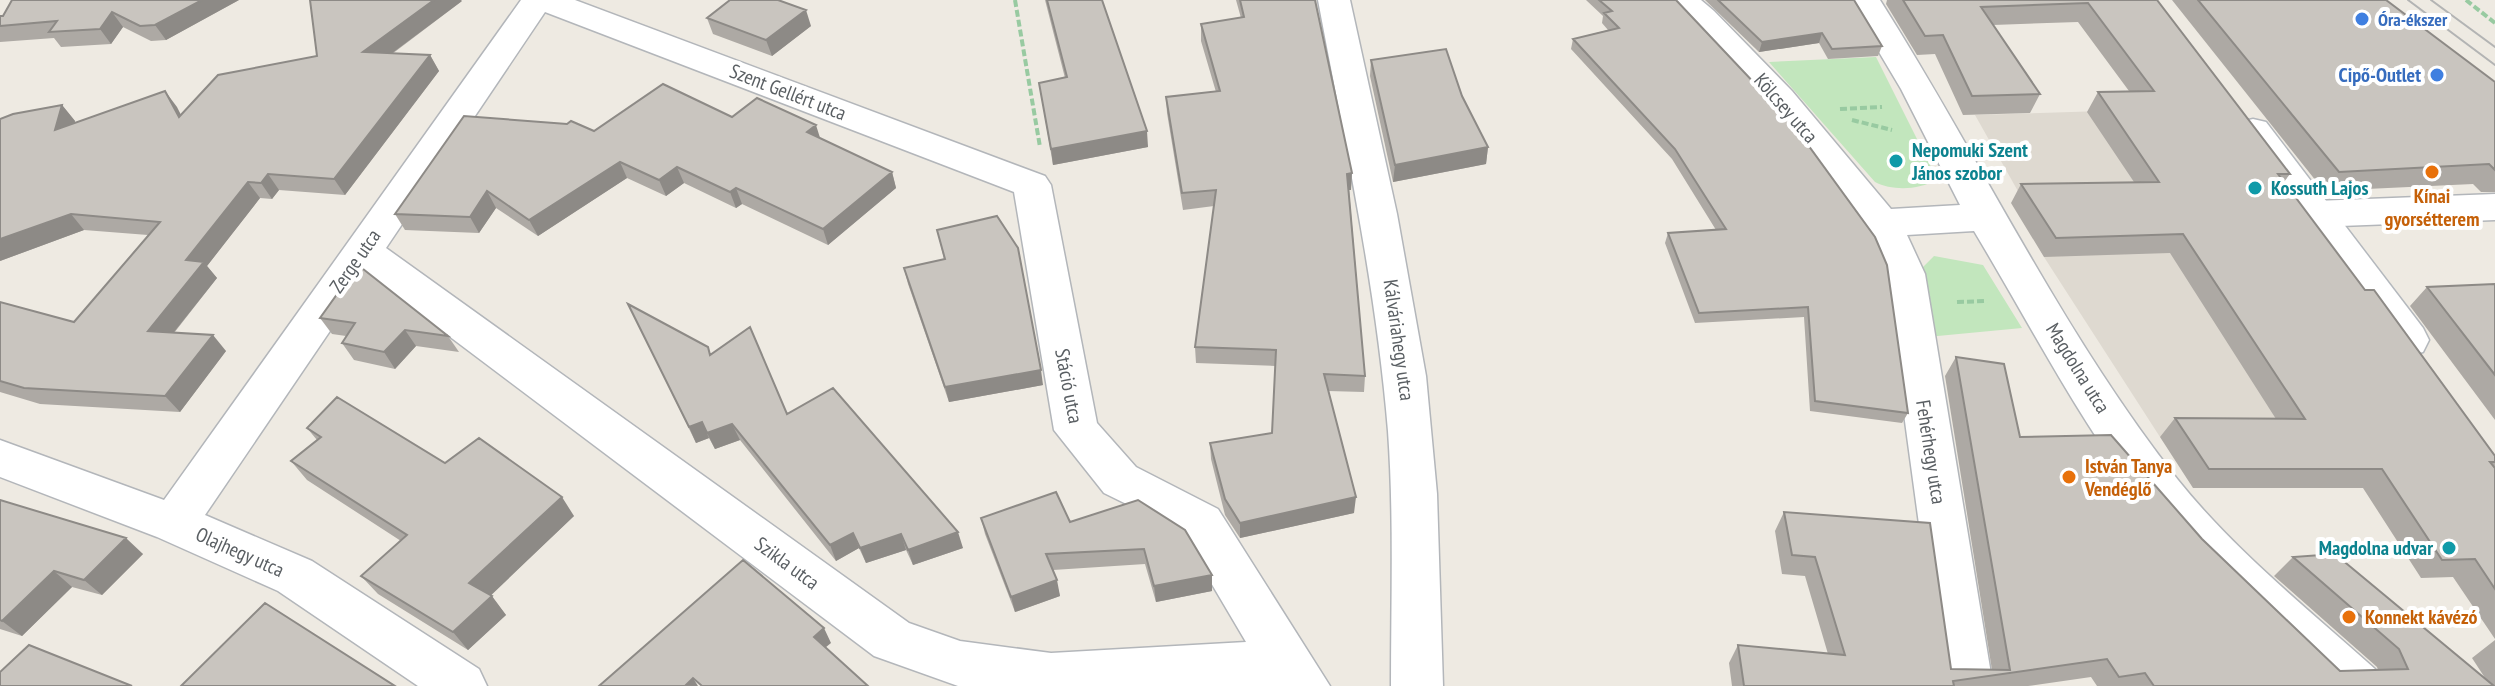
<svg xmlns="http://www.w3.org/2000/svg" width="2495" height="686" font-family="'PT Sans Narrow',sans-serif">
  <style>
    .education { fill: #ded9d0 }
    .green { fill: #c2e6bd }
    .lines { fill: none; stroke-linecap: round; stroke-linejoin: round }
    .street-casing { stroke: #b3b6ba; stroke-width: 3 }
    .secondary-casing { stroke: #b4b8bd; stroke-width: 3 }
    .path { stroke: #98caa1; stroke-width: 4; stroke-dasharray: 7 3; stroke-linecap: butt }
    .street { fill: #fff; fill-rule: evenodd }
    .secondary { fill: #fff; fill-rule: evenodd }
    .tram { stroke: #b3b4b4; stroke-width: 2 }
    .wall { fill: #ada9a4 }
    .shaded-wall { fill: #8d8a86 }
    .building { fill: #c9c5bf; stroke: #8d8a86; stroke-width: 2 }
    .shop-dot { fill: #3f7fe0; stroke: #fff; stroke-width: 3 }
    .culture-dot { fill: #0f9aa8; stroke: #fff; stroke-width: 3 }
    .food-dot { fill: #e8710a; stroke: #fff; stroke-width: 3 }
    .labels { text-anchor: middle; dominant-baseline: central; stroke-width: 8; stroke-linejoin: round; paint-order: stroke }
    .far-shop-label { font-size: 18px; font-weight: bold; fill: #366cbe; stroke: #fff; text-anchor: start }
    .shop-label { font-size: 20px; font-weight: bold; fill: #366cbe; stroke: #fff; text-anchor: end }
    .street-label { font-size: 20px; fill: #5a5f63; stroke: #fff }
    .culture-label { font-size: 20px; font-weight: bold; fill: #0d838f; stroke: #fff; text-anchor: start }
    .food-label { font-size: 20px; font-weight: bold; fill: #c56008; stroke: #fff; text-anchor: start }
  </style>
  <rect width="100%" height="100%" fill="#eeeae2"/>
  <path class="education" d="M 2196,108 L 2255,188 L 2019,193 L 1975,115 Z
    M 2269,200 L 2374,438 L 2160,437 L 2044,257 Z"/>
  <path class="green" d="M 1876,57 L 1935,175 L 1936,180 C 1919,190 1892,191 1875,182 L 1769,62 Z
    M 1934,256 L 1983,265 L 2022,328 L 1927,337 L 1921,269 Z"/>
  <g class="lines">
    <defs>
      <path id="street" d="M 521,0 L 575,0 L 1045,176 L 1051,185 L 1097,423 L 1136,467 L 1218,509 L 1330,686 L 958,686 L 874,656 L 368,275 L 205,515 L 312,561 L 479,669 L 487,686 L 418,686 L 278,591 L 157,537 L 0,477 L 0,440 L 164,500 ZM 545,12 L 1014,192 L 1054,430 L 1104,493 L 1159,520 L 1184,537 L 1246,642 L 1051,653 L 960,641 L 909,623 L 386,248 Z
        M 1318,0 L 1350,0 L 1397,214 L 1426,376 L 1437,494 L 1443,686 L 1391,686 C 1391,601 1394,516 1388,431 C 1376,286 1345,143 1318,0 Z
        M 1666,0 L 1701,0 L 1714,11 L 1792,91 L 1891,209 L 1960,205 L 1901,89 L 1848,0 L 1880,0 C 1981,159 2061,332 2178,480 C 2235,551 2308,609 2375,669 L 2383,686 L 2321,686 C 2261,629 2198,574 2147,509 C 2080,423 2030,324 1974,231 L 1907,235 L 1925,274 L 1993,686 L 1941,686 L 1885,274 C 1859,201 1777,113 1722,57 C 1704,38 1680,21 1666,0 Z
        M 2495,194 L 2495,220 L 2315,227 L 2301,223 L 2296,214 L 2301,205 L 2315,201 Z"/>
      <path id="secondary" d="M 2253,119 L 2266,122 L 2423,328 L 2429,340 L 2423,352 L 2407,356 L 2391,352 L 2234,131 L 2240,122 Z"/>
    </defs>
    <use href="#street" class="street-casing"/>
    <use href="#secondary" class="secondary-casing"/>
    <path class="path" d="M 1015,0 L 1040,147
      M 2466,0 L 2495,23
      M 1840,109 L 1882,107
      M 1852,120 L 1892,130
      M 1957,302 L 1987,301"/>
    <use href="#street" class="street"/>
    <use href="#secondary" class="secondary"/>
    <path class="tram" d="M 2408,0 L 2495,65
      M 2431,0 L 2495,47"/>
  </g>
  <path class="wall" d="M 239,0 L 166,40 L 151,41 L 123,27 L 111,44 L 61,47 L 54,38 L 0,42 L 0,16 Z
    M 1045,0 L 1102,0 L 1148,147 L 1053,165 L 1039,83 L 1065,78 Z
    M 1236,0 L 1315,0 L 1351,190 L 1349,190 L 1365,376 L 1364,392 L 1328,391 L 1354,513 L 1240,538 L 1225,515 L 1211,459 L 1210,443 L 1272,433 L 1276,366 L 1196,363 L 1195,347 L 1214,206 L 1183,210 L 1167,113 L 1166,97 L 1216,92 L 1201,41 L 1201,24 L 1241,18 Z
    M 1586,0 L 1676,0 L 1908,413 L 1902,423 L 1810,411 L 1804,317 L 1695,323 L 1665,243 L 1668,233 L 1716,230 L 1672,159 L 1571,49 L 1573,39 L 1608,30 L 1602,23 L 1603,16 Z
    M 1705,0 L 1854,0 L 1882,46 L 1878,56 L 1828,59 L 1819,43 L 1759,52 Z
    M 1887,0 L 2157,0 L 2290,174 L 2284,182 L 2365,290 L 2495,456 L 2495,639 L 2453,577 L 2421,578 L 2363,488 L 2193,488 L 2160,437 L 2175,418 L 2276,419 L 2170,253 L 2044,257 L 2011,203 L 2021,184 L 2134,182 L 2087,112 L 2098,92 L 2129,91 L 2078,22 L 1993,25 L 2040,94 L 2030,113 L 1963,115 L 1935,54 L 1917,55 L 1886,4 Z
    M 2172,0 L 2386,0 L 2495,82 L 2495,192 L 2481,192 L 2473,184 L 2324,191 Z
    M 462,1 L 392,54 L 430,55 L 439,71 L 345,195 L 279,190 L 272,199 L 260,198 L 207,266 L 217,278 L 174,333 L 226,351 L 180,412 L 40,404 L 0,392 L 0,302 L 74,322 L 148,235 L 84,230 L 0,261 L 62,105 L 75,121 L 75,123 L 165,91 L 181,115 L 317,56 Z
    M 707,18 L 811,26 L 772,56 L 713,34 Z
    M 1371,60 L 1488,147 L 1486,164 L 1393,182 L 1370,76 Z
    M 732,117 L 820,138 L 892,172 L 896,188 L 828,245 L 742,204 L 736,208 L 684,183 L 666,196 L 627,178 L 538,236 L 496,208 L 479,233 L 405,230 L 395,214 L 594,131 Z
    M 937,230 L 1043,385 L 949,402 L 908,284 L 904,268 L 944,259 Z
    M 2495,284 L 2495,420 L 2410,306 L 2427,287 Z
    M 628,304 L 711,355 L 963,548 L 913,565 L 906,550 L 866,563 L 859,548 L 836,561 L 740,440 L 715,449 L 709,438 L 696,443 Z
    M 320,318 L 448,336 L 459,352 L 416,346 L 395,369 L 354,360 L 342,343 L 346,336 L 332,334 Z
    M 1956,357 L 2020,437 L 2202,539 L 2340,671 L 2378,670 L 2377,667 L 2274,576 L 2293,557 L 2487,681 L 2472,658 L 2495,640 L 2495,686 L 2097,686 L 2091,677 L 2028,686 L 1732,686 L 1729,663 L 1738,645 L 1828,654 L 1805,576 L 1782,574 L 1775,531 L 1784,512 L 1951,669 L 1992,670 L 1945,376 Z
    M 307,428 L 445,463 L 574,516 L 490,595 L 506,615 L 468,650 L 378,594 L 361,576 L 401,541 L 307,480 L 291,461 L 317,440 Z
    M 0,500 L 143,554 L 102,595 L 72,587 L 22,636 L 0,629 Z
    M 1138,500 L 1212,591 L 1156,602 L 1145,564 L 1053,570 L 1060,596 L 1015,612 L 985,534 L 981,518 L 1070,522 Z"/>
  <path class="shaded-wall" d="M 202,0 L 239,0 L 166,40 L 155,25 Z
    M 434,0 L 461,0 L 462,1 L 372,68 L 363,52 Z
    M 806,10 L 811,26 L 772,56 L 766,40 Z
    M 112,12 L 123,27 L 111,44 L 100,29 Z
    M 1822,33 L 1819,43 L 1759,52 L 1762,42 Z
    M 430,55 L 439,71 L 345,195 L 334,179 Z
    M 165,91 L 177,107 L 190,133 L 179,117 Z
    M 62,105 L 75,121 L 68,146 L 55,130 Z
    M 816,125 L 821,141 L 807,132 Z
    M 1147,131 L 1148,147 L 1053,165 L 1051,149 Z
    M 1488,147 L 1486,164 L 1393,182 L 1395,165 Z
    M 620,162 L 627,178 L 538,236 L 529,220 Z
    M 677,167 L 684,183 L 666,196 L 659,180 Z
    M 892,172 L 896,188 L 828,245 L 823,229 Z
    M 1352,173 L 1351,190 L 1346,190 L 1347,174 Z
    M 268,174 L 279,190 L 272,199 L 261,183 Z
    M 248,182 L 260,198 L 207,266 L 217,278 L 162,347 L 148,331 L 186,260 Z
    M 736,188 L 742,204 L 736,208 L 730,192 Z
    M 487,191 L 496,208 L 479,233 L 470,217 Z
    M 71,214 L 84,230 L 0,261 L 0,239 Z
    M 405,330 L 416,346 L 395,369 L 384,352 Z
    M 213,335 L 226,351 L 180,412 L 165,396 Z
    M 1041,370 L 1043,385 L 949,402 L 945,387 Z
    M 702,422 L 709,438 L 696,443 L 689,427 Z
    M 732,424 L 740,440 L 715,449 L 707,433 Z
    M 562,497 L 574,516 L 484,602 L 469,583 Z
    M 1356,497 L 1354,513 L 1240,538 L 1240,523 Z
    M 958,532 L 963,548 L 913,565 L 908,550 Z
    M 853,533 L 859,548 L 836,561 L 830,545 Z
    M 901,534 L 906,550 L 866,563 L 860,548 Z
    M 126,538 L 143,554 L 102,595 L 84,580 Z
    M 54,571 L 72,587 L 22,636 L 2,621 Z
    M 1212,575 L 1212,591 L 1156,602 L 1154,586 Z
    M 1057,580 L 1060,596 L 1015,612 L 1011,597 Z
    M 492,596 L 506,615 L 468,650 L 453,632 Z
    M 824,628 L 831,643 L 820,652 L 814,637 Z
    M 693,678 L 698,686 L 685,686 Z"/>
  <path class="building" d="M 12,0 L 202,0 L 155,25 L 140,26 L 112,12 L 100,29 L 49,32 L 57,21 L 0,26 L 0,16 L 3,16 Z
    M 310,0 L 434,0 L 363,52 L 430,55 L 334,179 L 268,174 L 261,183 L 248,182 L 186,260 L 204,262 L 148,331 L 213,335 L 165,396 L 24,388 L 0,381 L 0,302 L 74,322 L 160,222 L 71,214 L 0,239 L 0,119 L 13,114 L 62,105 L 55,130 L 165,91 L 179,117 L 218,75 L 317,56 Z
    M 730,0 L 778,0 L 806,10 L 766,40 L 707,18 Z
    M 1047,0 L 1102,0 L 1147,131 L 1051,149 L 1039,83 L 1067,77 Z
    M 1240,0 L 1315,0 L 1352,173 L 1347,174 L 1365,376 L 1324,374 L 1356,497 L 1240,523 L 1225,499 L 1210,443 L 1272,433 L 1276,350 L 1195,347 L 1216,190 L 1182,193 L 1166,97 L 1220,91 L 1201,24 L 1244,17 Z
    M 1599,0 L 1676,0 L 1792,123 L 1875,237 L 1887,265 L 1908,413 L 1815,401 L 1808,307 L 1699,313 L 1668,233 L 1726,229 L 1675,149 L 1573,39 L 1619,28 L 1604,13 L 1612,11 Z
    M 1718,0 L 1854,0 L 1882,46 L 1832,49 L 1822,33 L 1762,42 Z
    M 1903,0 L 2157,0 L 2290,174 L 2278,174 L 2365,290 L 2374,290 L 2495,456 L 2495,462 L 2490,462 L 2495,468 L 2495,589 L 2475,559 L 2442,560 L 2382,469 L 2209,469 L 2175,418 L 2305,419 L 2183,234 L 2056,238 L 2021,184 L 2159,182 L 2098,92 L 2154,91 L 2088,3 L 1981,7 L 2040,94 L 1972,96 L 1943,35 L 1925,36 Z
    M 2198,0 L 2386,0 L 2495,82 L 2495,170 L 2489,164 L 2339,172 Z
    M 1446,49 L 1462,96 L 1488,147 L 1395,165 L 1371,60 Z
    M 663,84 L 732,117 L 757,98 L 816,125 L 807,132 L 892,172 L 823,229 L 736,188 L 730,192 L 677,167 L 659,180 L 620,162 L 529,220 L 487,191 L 470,217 L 395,214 L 464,116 L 567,124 L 571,121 L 594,131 Z
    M 997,216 L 1018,248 L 1041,370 L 945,387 L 904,268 L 945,259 L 937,230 Z
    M 358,265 L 448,336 L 405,330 L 384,352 L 342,343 L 355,323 L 320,318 Z
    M 2495,284 L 2495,375 L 2427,287 Z
    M 628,304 L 708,347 L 710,355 L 750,327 L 787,414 L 833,388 L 958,532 L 908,550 L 901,534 L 860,548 L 853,533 L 830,545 L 732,424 L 707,433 L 702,422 L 689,427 Z
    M 1956,357 L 2004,364 L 2020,437 L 2111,435 L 2202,539 L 2340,671 L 2408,669 L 2399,649 L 2293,557 L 2335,554 L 2494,686 L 2154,686 L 2145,673 L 2119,677 L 2107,659 L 1953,681 L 1954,686 L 1744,686 L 1738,645 L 1845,655 L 1815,557 L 1792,555 L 1784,512 L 1930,523 L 1951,669 L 2010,670 Z
    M 337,397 L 445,463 L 479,438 L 562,497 L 469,583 L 492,596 L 453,632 L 361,576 L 407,535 L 291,461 L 321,437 L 307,428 Z
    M 1056,492 L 1070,522 L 1138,500 L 1185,530 L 1212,575 L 1154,586 L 1144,549 L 1046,554 L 1057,580 L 1011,597 L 981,518 Z
    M 0,500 L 126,538 L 84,580 L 54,571 L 2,621 L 0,620 Z
    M 743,560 L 824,628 L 814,637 L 868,686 L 702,686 L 693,678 L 685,686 L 599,686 Z
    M 265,603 L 395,686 L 181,686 Z
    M 29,645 L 132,686 L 0,686 L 0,672 Z"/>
  <g class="shop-dot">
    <circle cx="2362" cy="19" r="8"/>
    <circle cx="2437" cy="75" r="8"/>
  </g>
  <g class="culture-dot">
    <circle cx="1896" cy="161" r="8"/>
    <circle cx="2255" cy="188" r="8"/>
    <circle cx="2449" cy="548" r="8"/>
  </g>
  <g class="food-dot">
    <circle cx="2432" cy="172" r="8"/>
    <circle cx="2069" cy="477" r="8"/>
    <circle cx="2349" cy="617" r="8"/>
  </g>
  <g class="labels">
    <g class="far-shop-label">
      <text x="2378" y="19">Óra-ékszer</text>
    </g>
    <g class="shop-label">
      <text x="2421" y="75">Cipő-Outlet</text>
    </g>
    <g class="street-label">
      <text transform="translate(788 92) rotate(21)">Szent Gellért utca</text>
      <text transform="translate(1786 108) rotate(49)">Kölcsey utca</text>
      <text transform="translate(355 261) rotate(-55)">Zerge utca</text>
      <text transform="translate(1399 340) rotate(82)">Kálváriahegy utca</text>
      <text transform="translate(2078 368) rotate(58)">Magdolna utca</text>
      <text transform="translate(1069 386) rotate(79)">Stáció utca</text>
      <text transform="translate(1931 452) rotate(81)">Fehérhegy utca</text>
      <text transform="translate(240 552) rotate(24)">Olajhegy utca</text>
      <text transform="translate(787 563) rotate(36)">Szikla utca</text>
    </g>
    <g class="culture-label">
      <text x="1912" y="150">Nepomuki Szent<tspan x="1912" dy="23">János szobor</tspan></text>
      <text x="2271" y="188">Kossuth Lajos</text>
      <text x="2433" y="548" text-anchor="end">Magdolna udvar</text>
    </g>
    <g class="food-label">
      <text x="2432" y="196" text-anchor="middle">Kínai<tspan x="2432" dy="23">gyorsétterem</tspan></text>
      <text x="2085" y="466">István Tanya<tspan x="2085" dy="23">Vendéglő</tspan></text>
      <text x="2365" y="617">Konnekt kávézó</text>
    </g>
  </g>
</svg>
